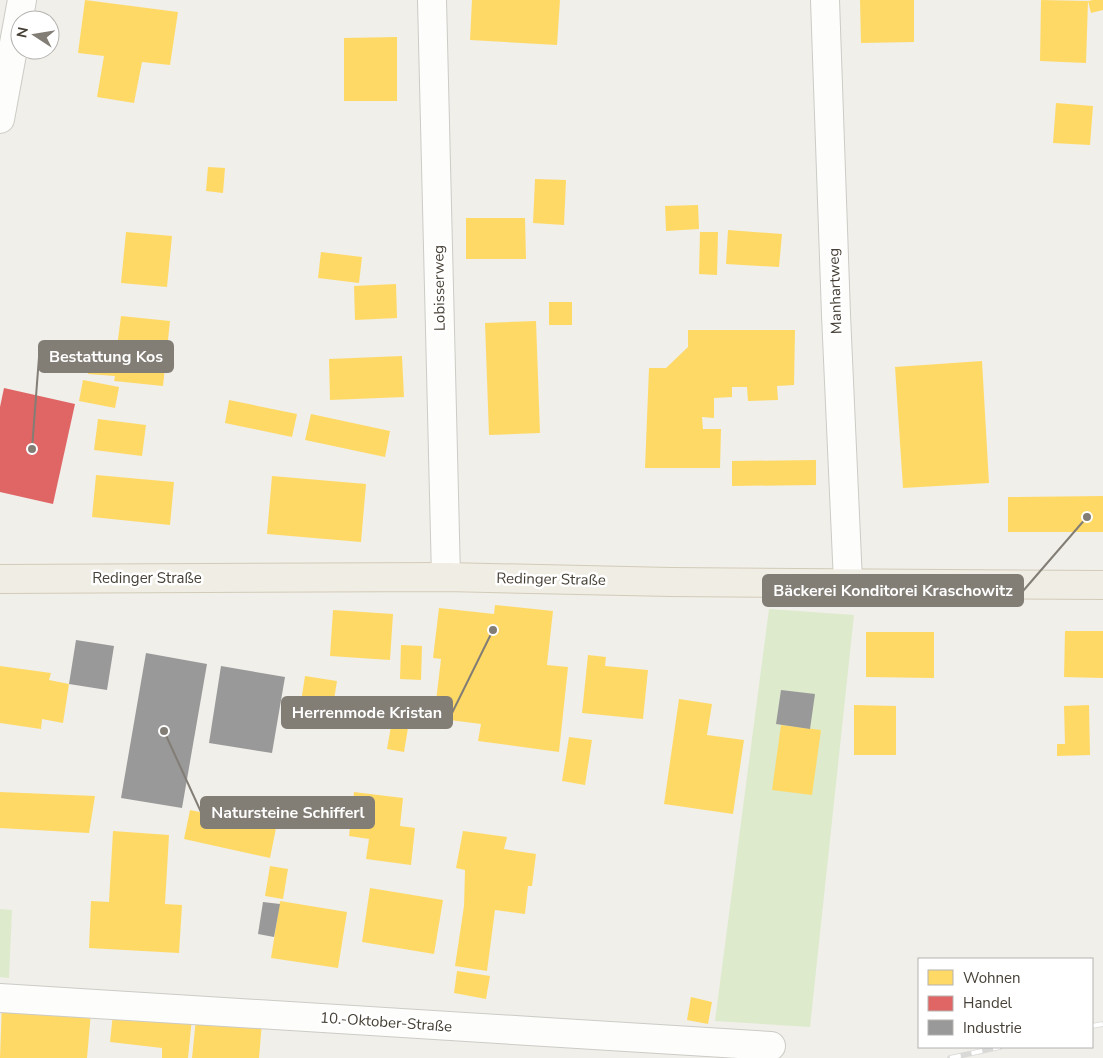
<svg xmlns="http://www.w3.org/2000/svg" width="1103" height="1058" font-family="'Nunito Sans',sans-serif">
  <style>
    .green { fill: #ddeacb }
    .homes { fill: #ffd966 }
    .shops { fill: #e06666 }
    .industry { fill: #999 }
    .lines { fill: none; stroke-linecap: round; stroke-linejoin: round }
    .minor-casing { stroke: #cccbc6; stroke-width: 30 }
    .major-casing { stroke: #d2cbb8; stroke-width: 30 }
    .minor { stroke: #fdfdfc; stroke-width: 28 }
    .major { stroke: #f0ede4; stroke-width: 28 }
    .rail-casing { stroke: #d9d9d8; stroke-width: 5.5 }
    .rail { stroke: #fff; stroke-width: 4; stroke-dasharray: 11; stroke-linecap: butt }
    .labels { text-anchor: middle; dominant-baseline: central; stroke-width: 5; stroke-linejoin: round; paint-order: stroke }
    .street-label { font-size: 15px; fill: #464036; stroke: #fff }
    .leader { fill: none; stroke: #827d75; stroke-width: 2 }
    .callout-dot { fill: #827d75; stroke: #fff; stroke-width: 2 }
    .callout { fill: #827d75; stroke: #827d75; stroke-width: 2 }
    .callout-label { font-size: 16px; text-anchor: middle; font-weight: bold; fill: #fff }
  </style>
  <rect width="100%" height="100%" fill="#f0efea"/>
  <path class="green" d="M 769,609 L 854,615 L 810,1027 L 715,1021 Z
    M 0,909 L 12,910 L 9,978 L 0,977 Z"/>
  <path class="homes" d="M 85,0 L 178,12 L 170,65 L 142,62 L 134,103 L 97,97 L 104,56 L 78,53 Z
    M 472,0 L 560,0 L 557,45 L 470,40 Z
    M 860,0 L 914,0 L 914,42 L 861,43 Z
    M 1041,0 L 1088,1 L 1086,63 L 1040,61 Z
    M 1093,0 L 1103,0 L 1103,10 L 1091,13 L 1088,1 Z
    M 397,37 L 397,101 L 344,101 L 344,38 Z
    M 1056,103 L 1093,106 L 1090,145 L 1053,143 Z
    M 208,167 L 225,168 L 223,193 L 206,191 Z
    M 535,179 L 566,180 L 564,225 L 533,223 Z
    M 698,205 L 699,229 L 666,231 L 665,206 Z
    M 466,218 L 525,218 L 526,259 L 466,259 Z
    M 728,230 L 782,234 L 779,267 L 726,264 Z
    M 126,232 L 172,236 L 167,287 L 121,283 Z
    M 700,232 L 718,232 L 717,275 L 699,274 Z
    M 321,252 L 362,257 L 359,283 L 318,278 Z
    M 396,284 L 397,318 L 355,320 L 354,286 Z
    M 549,302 L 572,302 L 572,325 L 549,325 Z
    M 121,316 L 170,321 L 163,386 L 114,381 L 115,376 L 88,374 L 90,345 L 117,347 Z
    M 536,321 L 540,433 L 489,435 L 485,323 Z
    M 688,330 L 795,330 L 794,385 L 777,386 L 778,400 L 748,401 L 747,387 L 732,387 L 732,397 L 714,398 L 714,418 L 702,417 L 703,429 L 721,429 L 720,468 L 645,468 L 649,368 L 666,368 L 688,347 Z
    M 402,356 L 404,397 L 330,400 L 329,359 Z
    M 982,361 L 989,483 L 903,488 L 895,367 Z
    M 83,380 L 119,387 L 115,408 L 79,401 Z
    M 229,400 L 297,414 L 292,437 L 225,423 Z
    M 311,414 L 390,431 L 385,457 L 305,440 Z
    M 98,419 L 146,425 L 142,456 L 94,450 Z
    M 816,460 L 816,485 L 732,486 L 732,461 Z
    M 96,475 L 174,482 L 170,525 L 92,517 Z
    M 272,476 L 366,484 L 361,542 L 267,534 Z
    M 1103,496 L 1103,532 L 1008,532 L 1008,497 Z
    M 495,605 L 553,611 L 547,665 L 568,667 L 559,752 L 478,741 L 481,724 L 434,718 L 441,659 L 433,658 L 439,608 L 494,614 Z
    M 333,610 L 393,614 L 390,660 L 330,656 Z
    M 1065,631 L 1103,631 L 1103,678 L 1064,677 Z
    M 866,632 L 934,632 L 934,678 L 866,677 Z
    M 401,645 L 422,646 L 421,680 L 400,679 Z
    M 588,655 L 606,657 L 605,666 L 648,670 L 643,719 L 582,713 Z
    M 0,666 L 51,673 L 49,680 L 69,684 L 63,723 L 42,719 L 41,729 L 0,723 Z
    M 305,676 L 337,681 L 333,706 L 301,702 Z
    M 679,699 L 712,704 L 707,735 L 744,740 L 733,814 L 664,804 Z
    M 854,705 L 896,706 L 896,755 L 854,755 Z
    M 1089,705 L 1090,755 L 1057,756 L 1057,744 L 1065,744 L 1064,706 Z
    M 781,725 L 821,730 L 812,795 L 772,790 Z
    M 391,726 L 408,728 L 404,752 L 387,749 Z
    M 569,737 L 592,740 L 585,785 L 562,781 Z
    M 0,792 L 95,796 L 89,833 L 0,828 Z
    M 354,792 L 403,798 L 400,826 L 415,828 L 411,865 L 366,859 L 369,839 L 349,836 Z
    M 190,810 L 276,828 L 270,858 L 184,839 Z
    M 113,831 L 169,835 L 165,904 L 182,905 L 179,953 L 89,948 L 91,901 L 109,902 Z
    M 463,831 L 507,837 L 504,849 L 536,854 L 532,886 L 528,886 L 525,914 L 495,910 L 487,971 L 455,966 L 464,906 L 465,870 L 456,868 Z
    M 270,866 L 288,869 L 283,899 L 265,896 Z
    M 370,888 L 443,900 L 434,954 L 362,942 Z
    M 280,901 L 347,912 L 338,968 L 271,958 Z
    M 457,971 L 490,976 L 486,999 L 454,993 Z
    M 691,997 L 712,1002 L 708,1024 L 687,1020 Z
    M 2,1004 L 91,1012 L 87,1058 L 0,1058 Z
    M 113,1014 L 192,1018 L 188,1058 L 162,1058 L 162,1048 L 110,1042 Z
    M 196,1018 L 262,1022 L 259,1058 L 192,1058 Z"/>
  <path class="shops" d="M 4,388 L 75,404 L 53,504 L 0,492 L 0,407 Z"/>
  <path class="industry" d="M 76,640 L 114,646 L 107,690 L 69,684 Z
    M 146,653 L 207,664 L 182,808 L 121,798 Z
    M 221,666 L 285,677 L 272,753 L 209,743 Z
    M 781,690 L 815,694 L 810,729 L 776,724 Z
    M 263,902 L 280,904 L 274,937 L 258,934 Z"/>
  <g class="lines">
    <defs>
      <path id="minor" d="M 432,0 L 446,577
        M 825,0 L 836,315 L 848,582
        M 0,119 L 22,0
        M 0,998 L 771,1046"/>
      <path id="major" d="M 0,579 L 446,577 L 671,582 L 1103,585"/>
    </defs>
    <use href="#minor" class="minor-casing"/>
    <use href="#major" class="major-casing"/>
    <use href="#minor" class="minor"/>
    <use href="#major" class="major"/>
    <defs>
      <path id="rail" d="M 1092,1026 L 1103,1024
        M 950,1058 L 1000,1047"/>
    </defs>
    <use href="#rail" class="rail-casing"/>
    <use href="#rail" class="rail"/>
  </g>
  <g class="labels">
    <g class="street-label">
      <text transform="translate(439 288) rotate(-91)">Lobisserweg</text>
      <text transform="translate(835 291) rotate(-92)">Manhartweg</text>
      <text x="147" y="578">Redinger Straße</text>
      <text transform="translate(551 579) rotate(1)">Redinger Straße</text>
      <text transform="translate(386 1022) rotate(4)">10.-Oktober-Straße</text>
    </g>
  </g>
  <path class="leader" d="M32 449L39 357M1087 517L1023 591M493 630L452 713M164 731L201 812"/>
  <g class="callout-dot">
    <circle cx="32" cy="449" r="5"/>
    <circle cx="1087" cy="517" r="5"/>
    <circle cx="493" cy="630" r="5"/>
    <circle cx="164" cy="731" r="5"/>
  </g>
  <g class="callout">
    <rect x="39" y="341" width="134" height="31" rx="5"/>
    <rect x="763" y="575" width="260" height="31" rx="5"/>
    <rect x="282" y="697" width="170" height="31" rx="5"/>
    <rect x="201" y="797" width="173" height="31" rx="5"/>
  </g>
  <g class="callout-label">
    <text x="106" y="362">Bestattung Kos</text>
    <text x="893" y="596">Bäckerei Konditorei Kraschowitz</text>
    <text x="367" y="718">Herrenmode Kristan</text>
    <text x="288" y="818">Natursteine Schifferl</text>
  </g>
  <rect x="918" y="958" width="175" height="90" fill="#ffffff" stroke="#b5b3af"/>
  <rect x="928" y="970" width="25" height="15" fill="#ffd966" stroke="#b5b3af"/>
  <text x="963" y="983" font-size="15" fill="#464036">Wohnen</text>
  <rect x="928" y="996" width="25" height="15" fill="#e06666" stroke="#b5b3af"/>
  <text x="963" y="1008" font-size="15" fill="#464036">Handel</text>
  <rect x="928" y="1020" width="25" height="15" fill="#999999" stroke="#b5b3af"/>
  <text x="963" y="1033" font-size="15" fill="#464036">Industrie</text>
  <g transform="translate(35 35) rotate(282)"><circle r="24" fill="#ffffff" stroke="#b5b3af"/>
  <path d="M0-4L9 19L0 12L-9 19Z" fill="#827d75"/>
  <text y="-8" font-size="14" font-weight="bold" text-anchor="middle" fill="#464036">N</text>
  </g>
</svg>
